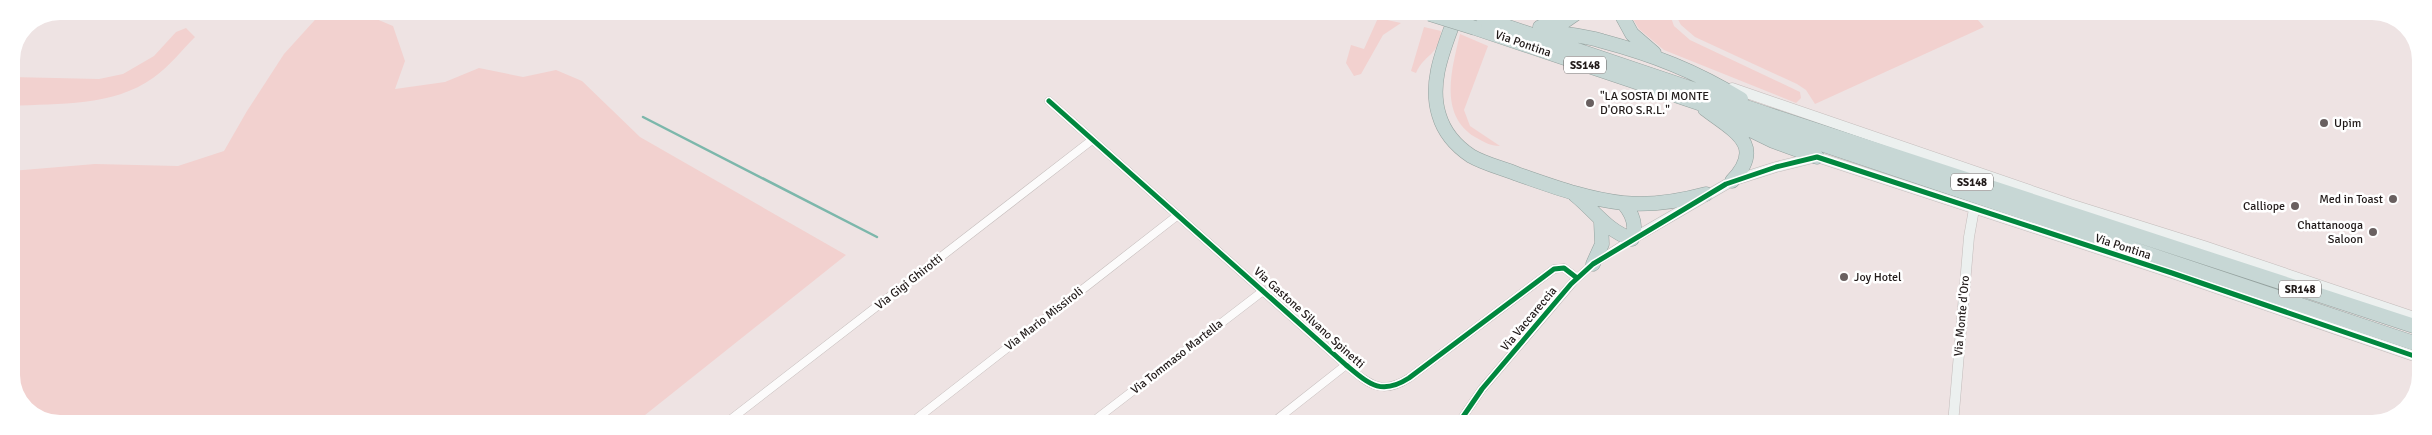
<svg xmlns="http://www.w3.org/2000/svg" width="2432" height="435" font-family="Signika,sans-serif">
  <style>
    .green { fill: #f2d1cf }
    .lines { fill: none; stroke-linecap: round; stroke-linejoin: round }
    .stream { stroke: #7cb7ab; stroke-width: 2.5 }
    .street-casing { stroke: #c3bbba; stroke-width: 9 }
    .secondary-casing { stroke: #c3bbba; stroke-width: 11 }
    .highway-casing { stroke: #94a19e; stroke-width: 15 }
    .street { stroke: #fcfbfb; stroke-width: 8 }
    .secondary { stroke: #ecf0ef; stroke-width: 10 }
    .highway { stroke: #c7d7d5; stroke-width: 14 }
    .highway-bridge-casing { stroke: #94a19e; stroke-width: 15; stroke-linecap: butt }
    .highway-bridge { stroke: #c7d7d5; stroke-width: 14 }
    .cycleway-casing { stroke: #fff; stroke-width: 8 }
    .cycleway { stroke: #00873e; stroke-width: 5 }
    .poi-dot { fill: #696060; stroke: #fff; stroke-width: 2 }
    .labels { text-anchor: middle; dominant-baseline: central; stroke-width: 5; stroke-linejoin: round; paint-order: stroke }
    .shield { fill: #fff; stroke: #645f5e; stroke-width: 1 }
    .shield-label { font-size: 11px; font-weight: bold; fill: #211a19 }
    .street-label { font-size: 12px; fill: #211a19; stroke: #fff }
    .poi-label { font-size: 12px; fill: #211a19; stroke: #fff; text-anchor: start }
  </style>
  <rect width="100%" height="100%" fill="#eee3e3"/>
  <path class="green" d="M 323,11 L 357,11 L 393,26 L 405,61 L 395,89 L 445,82 L 479,68 L 523,77 L 556,70 L 582,81 L 640,137 L 846,255 L 635,423 L 53,423 L 25,409 L 12,382 L 11,171 L 95,164 L 178,166 L 224,151 L 247,111 L 284,54 Z
    M 1629,12 L 1669,12 L 1674,26 L 1690,40 L 1800,92 L 1801,98 L 1796,103 L 1664,50 L 1639,29 Z
    M 1674,12 L 1733,12 L 1737,15 L 1757,12 L 1971,12 L 1984,27 L 1815,104 L 1806,90 L 1797,84 L 1695,37 L 1681,25 Z
    M 1378,18 L 1401,23 L 1383,35 L 1361,74 L 1354,76 L 1346,63 L 1351,45 L 1364,49 Z
    M 1424,27 L 1441,31 C 1439,56 1425,53 1416,73 L 1411,71 Z
    M 186,28 L 195,37 C 182,50 169,67 153,78 C 112,107 60,103 11,106 L 11,77 L 99,79 L 123,74 L 154,56 L 176,32 Z
    M 1460,34 L 1488,46 L 1464,110 L 1470,126 L 1500,146 C 1490,146 1484,142 1475,137 C 1438,114 1452,69 1460,34 Z"/>
  <g class="lines">
    <path class="stream" d="M 643,117 L 877,237"/>
    <defs>
      <path id="street" d="M 1049,101 L 1346,365 C 1369,384 1381,396 1409,378 L 1554,269 L 1564,268 L 1577,278
        M 726,423 L 1092,140
        M 911,423 L 1178,215
        M 1091,423 L 1263,291
        M 1271,424 L 1346,365
        M 1458,424 L 1482,389 L 1574,281 L 1593,264 L 1632,239"/>
      <path id="secondary" d="M 1732,88 L 2070,204 L 2204,246 L 2420,319
        M 1632,239 L 1732,181 L 1776,167 L 1817,157 L 2172,273 L 2420,358
        M 1953,424 L 1969,237 L 1974,209"/>
      <path id="highway" d="M 1457,12 C 1446,44 1428,80 1439,115 C 1444,132 1456,146 1471,156 C 1485,164 1502,168 1517,174 C 1552,186 1586,199 1623,203 C 1651,206 1680,201 1706,194
        M 1464,12 L 1764,113 L 2420,328
        M 1620,12 L 1632,34 L 1654,53
        M 1540,27 L 1565,21 L 1578,12
        M 1475,28 L 2420,345
        M 1541,30 C 1561,34 1582,35 1602,41 C 1654,55 1695,71 1741,99
        M 1705,109 C 1734,131 1766,145 1732,181
        M 1730,120 L 1773,141 L 1817,157
        M 1575,195 C 1595,211 1607,231 1632,239 C 1637,226 1633,214 1623,203
        M 1593,264 L 1602,244 L 1601,222"/>
    </defs>
    <use href="#street" class="street-casing"/>
    <use href="#secondary" class="secondary-casing"/>
    <use href="#highway" class="highway-casing"/>
    <use href="#street" class="street"/>
    <use href="#secondary" class="secondary"/>
    <use href="#highway" class="highway"/>
    <defs>
      <path id="highway-bridge" d="M 1430,14 L 1475,28"/>
    </defs>
    <use href="#highway-bridge" class="highway-bridge-casing"/>
    <use href="#highway-bridge" class="highway-bridge"/>
    <defs>
      <path id="cycleway" d="M 1049,101 L 1346,365 C 1369,384 1381,396 1409,378 L 1554,269 L 1564,268 L 1577,278
        M 1458,424 L 1482,389 L 1571,284 L 1593,264 L 1726,184 L 1776,167 L 1817,157 L 2172,273 L 2420,358"/>
    </defs>
    <use href="#cycleway" class="cycleway-casing"/>
    <use href="#cycleway" class="cycleway"/>
  </g>
  <g class="poi-dot">
    <circle cx="1590" cy="103" r="5"/>
    <circle cx="2324" cy="123" r="5"/>
    <circle cx="2393" cy="199" r="5"/>
    <circle cx="2295" cy="206" r="5"/>
    <circle cx="2373" cy="232" r="5"/>
    <circle cx="1844" cy="277" r="5"/>
  </g>
  <g class="labels">
    <g class="shield">
      <rect x="1564" y="56.5" width="42" height="17" rx="4"/>
      <rect x="1951" y="173.5" width="42" height="17" rx="4"/>
      <rect x="2279" y="280.5" width="42" height="17" rx="4"/>
    </g>
    <g class="shield-label">
      <text x="1585" y="65">SS148</text>
      <text x="1972" y="182">SS148</text>
      <text x="2300" y="289">SR148</text>
    </g>
    <g class="street-label">
      <text transform="translate(1523 44) rotate(19)">Via Pontina</text>
      <text transform="translate(2123 247) rotate(18)">Via Pontina</text>
      <text transform="translate(909 282) rotate(-38)">Via Gigi Ghirotti</text>
      <text transform="translate(1962 316) rotate(-85)">Via Monte d'Oro</text>
      <text transform="translate(1309 318) rotate(42)">Via Gastone Silvano Spinetti</text>
      <text transform="translate(1044 319) rotate(-38)">Via Mario Missiroli</text>
      <text transform="translate(1529 319) rotate(-50)">Via Vaccareccia</text>
      <text transform="translate(1177 357) rotate(-38)">Via Tommaso Martella</text>
    </g>
    <g class="poi-label">
      <text x="1600" y="96">"LA SOSTA DI MONTE<tspan x="1600" dy="14">D'ORO S.R.L."</tspan></text>
      <text x="2334" y="123">Upim</text>
      <text x="2383" y="199" text-anchor="end">Med in Toast</text>
      <text x="2285" y="206" text-anchor="end">Calliope</text>
      <text x="2363" y="225" text-anchor="end">Chattanooga<tspan x="2363" dy="14">Saloon</tspan></text>
      <text x="1854" y="277">Joy Hotel</text>
    </g>
  </g>
  <path d="M0 0H2432V435H0ZM60 20H2372A40 40 0 0 1 2412 60V375A40 40 0 0 1 2372 415H60A40 40 0 0 1 20 375V60A40 40 0 0 1 60 20Z" fill="#fff" fill-rule="evenodd"/>
</svg>
